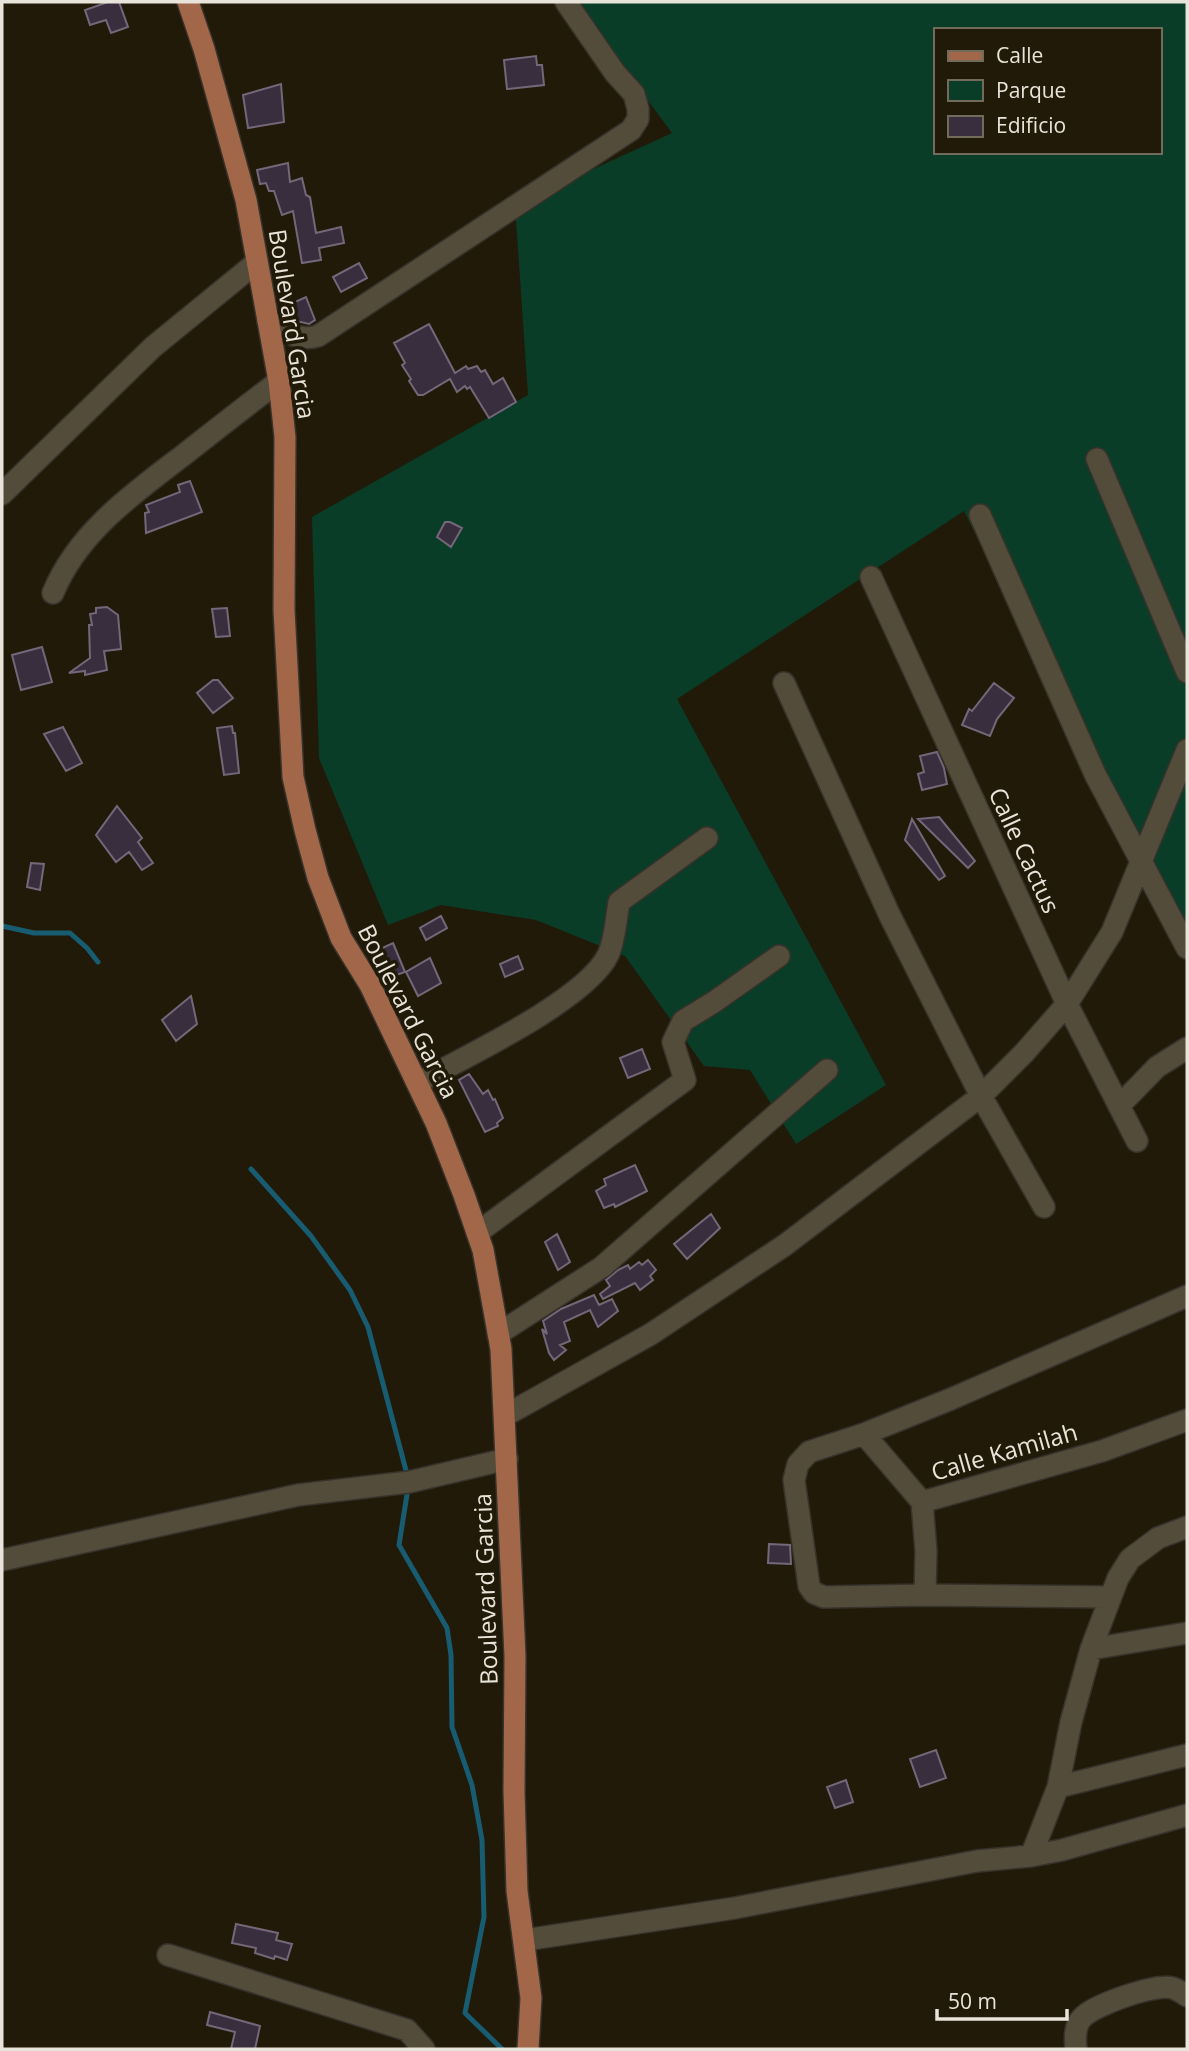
<svg xmlns="http://www.w3.org/2000/svg" width="1189" height="2051" font-family="'Open Sans',sans-serif">
  <style>
    .green { fill: #093d28; fill-rule: evenodd }
    .lines { fill: none; stroke-linecap: round; stroke-linejoin: round }
    .stream { stroke: #185c72; stroke-width: 5 }
    .building { fill: #392e3d; stroke: #746779; stroke-width: 2 }
    .minor-casing { stroke: #37322b; stroke-width: 24 }
    .major-casing { stroke: #37322b; stroke-width: 24 }
    .minor { stroke: #544c3a; stroke-width: 21 }
    .major { stroke: #a16748; stroke-width: 21 }
    .labels { text-anchor: middle; dominant-baseline: central; stroke-width: 7; stroke-linejoin: round; paint-order: stroke }
    .street-label { font-size: 24px; fill: #e9e4d9; stroke: #211a09 }
  </style>
  <rect width="100%" height="100%" fill="#211a09"/>
  <path class="green" d="M 575,2 L 1187,2 L 1187,951 L 1166,919 L 964,511 L 677,699 L 886,1085 L 796,1144 L 750,1070 L 704,1066 L 625,956 L 536,920 L 441,905 L 388,925 L 319,758 L 312,517 L 528,395 L 515,205 L 672,133 ZM 935,30 L 1159,30 L 1159,152 L 935,152 Z"/>
  <g class="lines">
    <path class="stream" d="M 2,926 L 34,933 L 70,933 L 87,948 L 98,962
      M 251,1169 L 311,1236 L 350,1290 L 368,1327 L 408,1478
      M 408,1488 L 399,1545 L 447,1628 L 451,1655 L 452,1727 L 472,1785 L 482,1840 L 484,1917 L 465,2013 L 502,2049"/>
  </g>
  <path class="building" d="M 108,2 L 119,2 L 128,27 L 111,33 L 106,20 L 90,25 L 85,10 Z
    M 536,56 L 537,65 L 542,65 L 544,85 L 507,89 L 504,60 Z
    M 281,84 L 284,122 L 248,128 L 243,95 Z
    M 288,163 L 290,182 L 302,178 L 306,195 L 310,197 L 316,233 L 341,227 L 344,243 L 319,248 L 321,260 L 302,263 L 293,211 L 282,215 L 274,191 L 269,191 L 266,183 L 260,184 L 257,170 Z
    M 359,263 L 367,278 L 341,292 L 333,277 Z
    M 306,297 L 315,320 L 309,324 L 292,320 L 286,306 Z
    M 429,324 L 455,373 L 466,366 L 468,369 L 477,366 L 481,372 L 485,370 L 493,384 L 503,378 L 516,402 L 489,418 L 470,387 L 467,389 L 465,386 L 457,392 L 450,379 L 423,395 L 418,395 L 409,381 L 411,379 L 402,365 L 405,363 L 394,343 Z
    M 190,481 L 202,512 L 146,533 L 145,513 L 149,512 L 146,505 L 180,492 L 178,485 Z
    M 445,522 L 450,522 L 462,528 L 451,547 L 437,537 Z
    M 107,607 L 118,615 L 121,649 L 104,651 L 107,670 L 85,675 L 85,671 L 69,673 L 90,658 L 89,625 L 92,625 L 90,614 L 96,613 L 96,608 Z
    M 227,608 L 230,636 L 216,637 L 212,609 Z
    M 42,647 L 52,682 L 21,690 L 12,655 Z
    M 213,680 L 218,680 L 233,698 L 213,713 L 197,693 Z
    M 994,683 L 1014,698 L 997,719 L 990,736 L 962,725 L 969,709 L 972,711 Z
    M 232,726 L 233,733 L 235,733 L 239,773 L 224,775 L 217,728 Z
    M 63,727 L 82,763 L 66,771 L 44,734 Z
    M 937,752 L 944,768 L 947,784 L 922,790 L 918,774 L 924,772 L 920,756 Z
    M 117,806 L 142,838 L 138,842 L 153,863 L 142,870 L 129,852 L 116,862 L 96,835 Z
    M 939,817 L 975,861 L 968,868 L 918,819 Z
    M 912,819 L 945,876 L 939,880 L 905,840 Z
    M 31,863 L 44,864 L 40,890 L 27,887 Z
    M 441,916 L 447,928 L 426,940 L 420,928 Z
    M 393,943 L 405,972 L 388,978 L 380,960 L 383,958 L 380,949 Z
    M 518,956 L 523,969 L 505,977 L 500,964 Z
    M 430,958 L 441,983 L 418,996 L 406,972 Z
    M 191,996 L 197,1024 L 176,1041 L 162,1020 Z
    M 642,1049 L 650,1069 L 628,1078 L 620,1058 Z
    M 469,1074 L 483,1094 L 488,1090 L 493,1100 L 495,1099 L 503,1118 L 497,1123 L 498,1126 L 485,1132 L 459,1080 Z
    M 635,1165 L 647,1191 L 615,1207 L 614,1204 L 604,1208 L 596,1191 L 606,1185 L 604,1179 Z
    M 711,1214 L 720,1228 L 687,1259 L 674,1244 Z
    M 557,1234 L 570,1262 L 558,1270 L 545,1242 Z
    M 648,1260 L 656,1270 L 650,1276 L 653,1280 L 640,1290 L 635,1283 L 603,1299 L 600,1294 L 610,1286 L 606,1280 L 618,1270 L 628,1265 L 630,1269 L 639,1262 L 642,1265 Z
    M 594,1295 L 599,1305 L 612,1299 L 618,1311 L 598,1327 L 590,1310 L 564,1322 L 570,1341 L 560,1345 L 566,1350 L 554,1360 L 549,1353 L 542,1329 L 547,1334 L 543,1321 L 561,1309 Z
    M 769,1544 L 790,1545 L 791,1564 L 768,1563 Z
    M 936,1750 L 946,1778 L 920,1787 L 910,1759 Z
    M 846,1780 L 853,1802 L 835,1808 L 827,1787 Z
    M 236,1924 L 278,1933 L 276,1940 L 292,1944 L 287,1960 L 275,1956 L 274,1959 L 255,1953 L 256,1948 L 232,1943 Z
    M 210,2012 L 260,2026 L 255,2049 L 231,2049 L 235,2032 L 207,2025 Z"/>
  <g class="lines">
    <defs>
      <path id="minor" d="M 268,321 C 285,331 298,342 318,336 L 631,130 L 638,119 L 638,109 L 634,94 L 615,73 L 566,2
        M 1097,459 L 1187,672
        M 2,494 L 153,347 L 257,262
        M 980,515 L 1095,774 L 1187,948
        M 871,577 L 1067,1004 L 1137,1141
        M 53,593 C 77,534 131,495 181,457 C 213,432 246,406 279,381
        M 784,683 L 890,916 L 981,1096 L 1044,1207
        M 417,1083 C 463,1058 586,1000 608,955 C 615,940 616,919 619,902 L 707,838
        M 1119,1106 L 1157,1067 L 1187,1048
        M 477,1233 L 685,1080 L 673,1042 L 683,1021 L 714,1002 L 779,956
        M 498,1334 L 602,1267 L 827,1070
        M 506,1415 L 651,1334 L 785,1245 L 981,1096 L 1024,1053 L 1067,1004 L 1112,932 L 1187,750
        M 864,1434 L 922,1502
        M 922,1502 L 1102,1451 L 1187,1420
        M 922,1502 L 926,1551 L 925,1595
        M 2,1560 L 298,1495 L 409,1482 L 507,1459
        M 1110,1597 L 925,1595 L 824,1597 L 814,1593 L 809,1586 L 794,1480 L 798,1464 L 809,1452 L 864,1434 L 951,1399 L 1187,1296
        M 1091,1649 L 1187,1633
        M 1058,1787 L 1187,1755
        M 1031,1856 L 1058,1787 L 1071,1722 L 1091,1649 L 1118,1578 L 1130,1559 L 1158,1538 L 1187,1527
        M 525,1940 L 735,1908 L 977,1861 L 1031,1856 L 1062,1850 L 1187,1815
        M 168,1955 L 407,2030 L 424,2049
        M 1076,2049 C 1075,2039 1074,2026 1082,2018 C 1093,2005 1156,1983 1173,1988 C 1178,1990 1183,1993 1187,1996"/>
      <path id="major" d="M 188,2 L 204,49 L 246,200 L 279,381 L 285,437 L 284,610 L 293,777 L 305,830 L 318,878 L 341,938 L 370,985 L 436,1123 L 464,1195 L 483,1250 L 501,1349 L 515,1656 L 514,1791 L 517,1891 L 531,1998 L 528,2049"/>
    </defs>
    <use href="#minor" class="minor-casing"/>
    <use href="#major" class="major-casing"/>
    <use href="#minor" class="minor"/>
    <use href="#major" class="major"/>
  </g>
  <g class="labels">
    <g class="street-label">
      <text transform="translate(293 324) rotate(81)">Boulevard Garcia</text>
      <text transform="translate(1025 850) rotate(65)">Calle Cactus</text>
      <text transform="translate(409 1011) rotate(63)">Boulevard Garcia</text>
      <text transform="translate(1004 1451) rotate(-16)">Calle Kamilah</text>
      <text transform="translate(485 1589) rotate(-92)">Boulevard Garcia</text>
    </g>
  </g>
  <rect width="1189" height="2051" fill="none" stroke="#e9e4d9" stroke-width="7"/>
  <rect x="934" y="28" width="228" height="126" fill="#211a09" stroke="#716b5c" stroke-width="2"/>
  <rect x="948" y="51" width="35" height="10" fill="#a16748" stroke="#716b5c" stroke-width="2"/>
  <text x="996" y="63" font-size="21" fill="#e9e4d9">Calle</text>
  <rect x="948" y="80" width="35" height="21" fill="#093d28" stroke="#716b5c" stroke-width="2"/>
  <text x="996" y="98" font-size="21" fill="#e9e4d9">Parque</text>
  <rect x="948" y="116" width="35" height="21" fill="#392e3d" stroke="#716b5c" stroke-width="2"/>
  <text x="996" y="133" font-size="21" fill="#e9e4d9">Edificio</text>
  <path d="M937 2009v10h130v-10" fill="none" stroke="#e9e4d9" stroke-width="3.5"/>
  <text x="948" y="2009" font-size="21" fill="#e9e4d9" stroke="#211a09" stroke-width="5" paint-order="stroke">50 m</text>
</svg>
